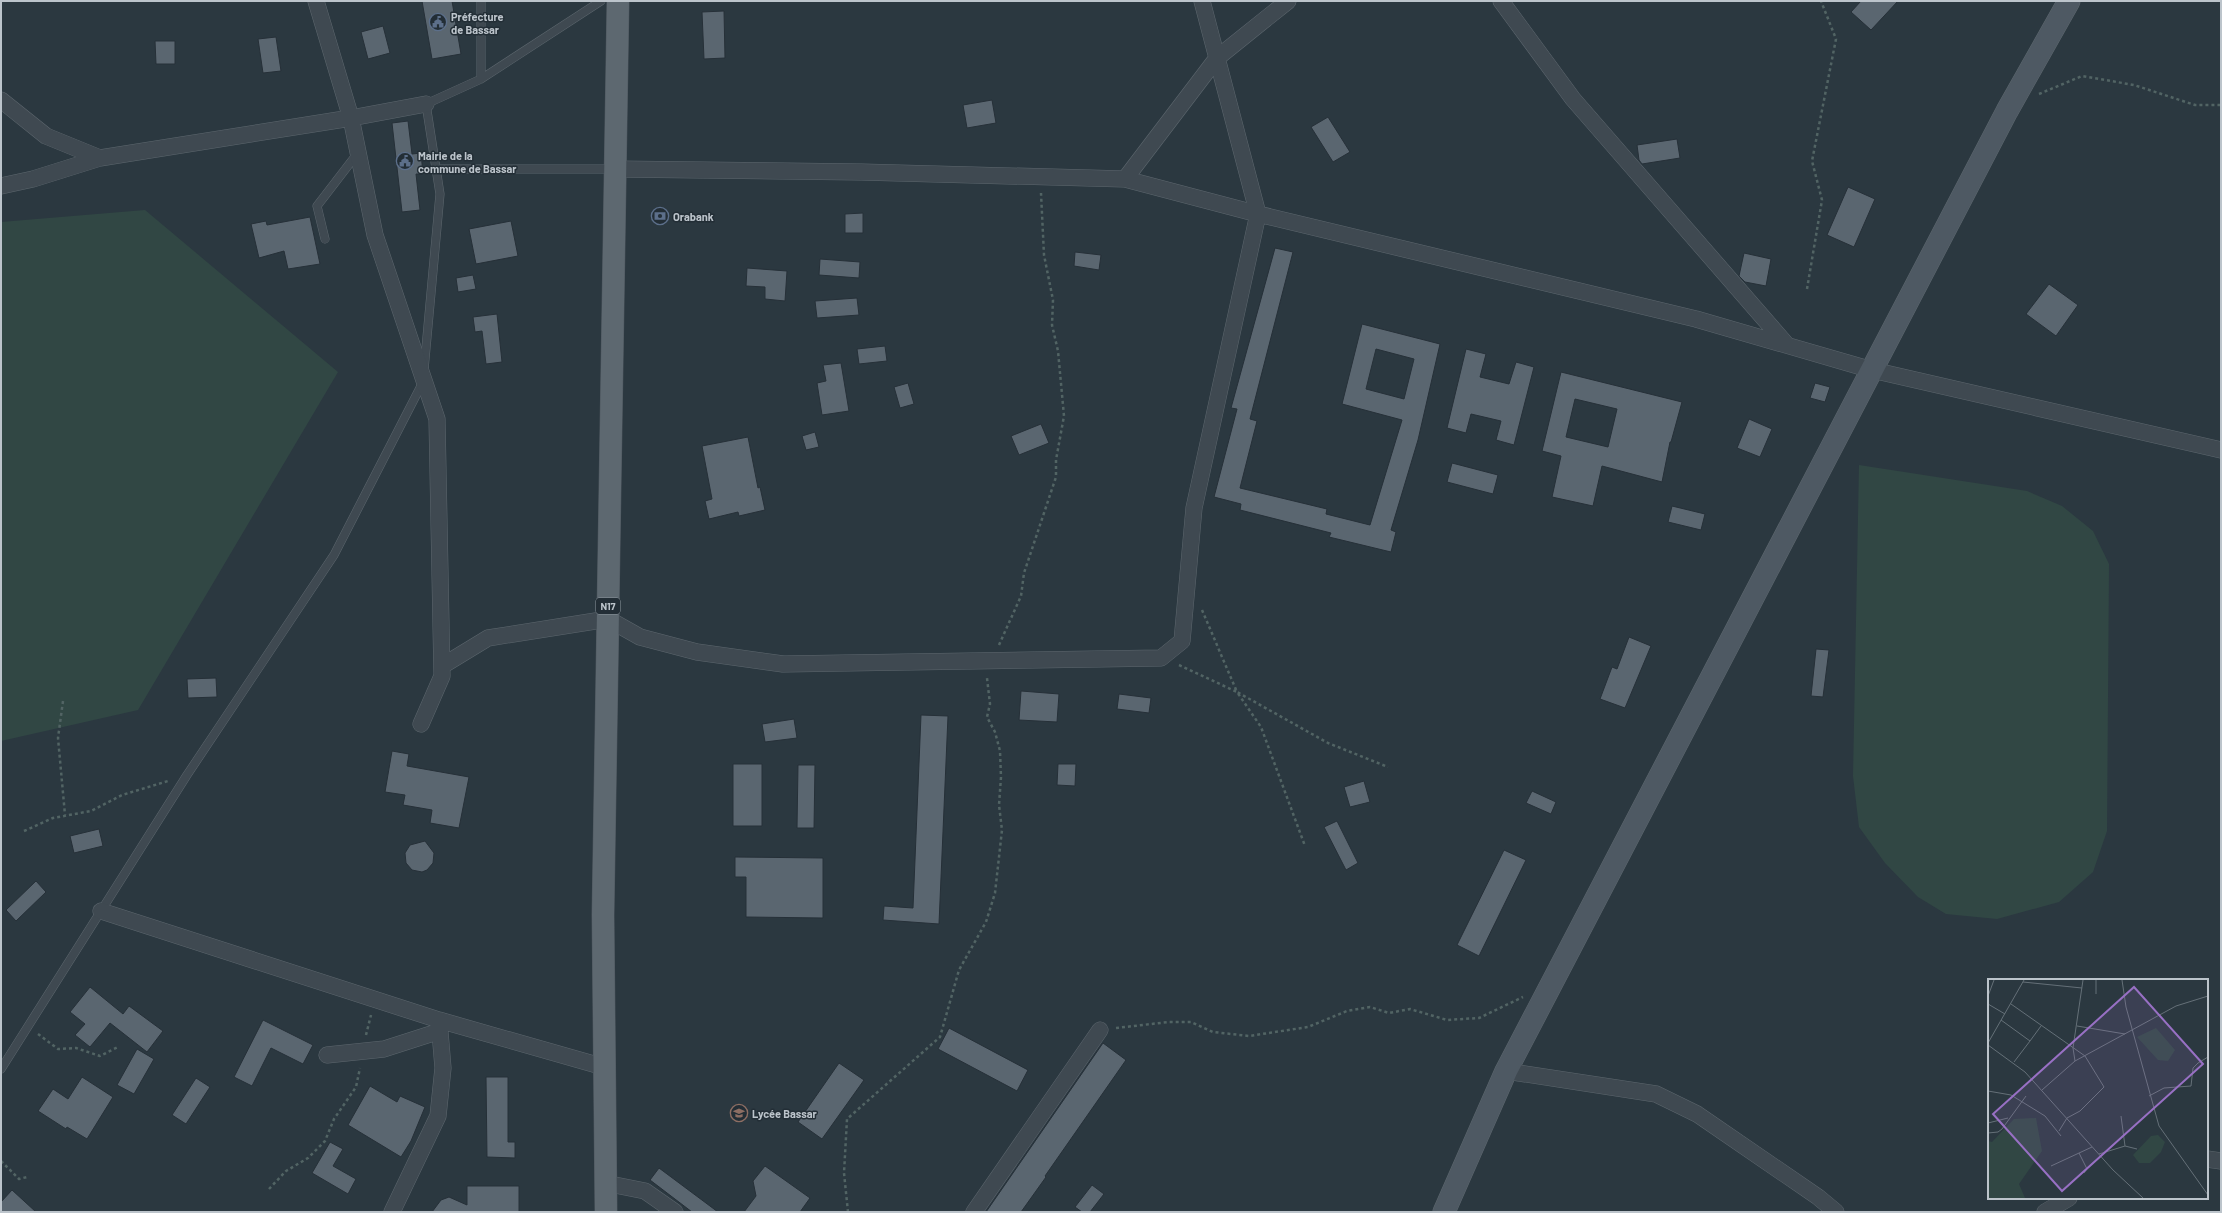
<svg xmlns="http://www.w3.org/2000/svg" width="2222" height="1213" font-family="Barlow,sans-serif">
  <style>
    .green { fill: #314744 }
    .building { fill: #5a6670; stroke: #263038; fill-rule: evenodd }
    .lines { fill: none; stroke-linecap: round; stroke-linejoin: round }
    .lane-casing { stroke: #5d676e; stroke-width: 9 }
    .street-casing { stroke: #5d676e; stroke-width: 17 }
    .secondary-casing { stroke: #5d676e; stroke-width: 23 }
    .primary-casing { stroke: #4c555d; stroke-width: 23 }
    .path { stroke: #526464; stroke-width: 2.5; stroke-dasharray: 3 3; stroke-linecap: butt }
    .lane { stroke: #3f4951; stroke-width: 8 }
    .street { stroke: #3f4951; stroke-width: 16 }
    .secondary { stroke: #4e5963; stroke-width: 22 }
    .primary { stroke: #5d6870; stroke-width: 22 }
    .labels { text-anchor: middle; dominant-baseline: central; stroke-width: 3; stroke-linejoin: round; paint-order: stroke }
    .shield { fill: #232e36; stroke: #8e979e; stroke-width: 1 }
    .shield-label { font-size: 10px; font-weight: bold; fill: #bcc4cb }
    .poi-label { font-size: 11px; font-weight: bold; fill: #bcc4cb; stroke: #232e36; text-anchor: start }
    .inset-road { fill: none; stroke: #657078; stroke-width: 1 }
    .view { fill: #9870c4; fill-opacity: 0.15; stroke: #9870c4; stroke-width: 2 }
    .inset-edge { fill: none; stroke: #bcc4cb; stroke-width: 2 }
  </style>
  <rect width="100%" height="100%" fill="#2b3840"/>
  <path class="green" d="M 145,210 L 338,372 L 138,710 L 1,741 L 1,222 Z
    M 1859,465 L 2027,491 L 2062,506 L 2093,531 L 2109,564 L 2107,831 L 2093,872 L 2059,902 L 1997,919 L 1946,914 L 1918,897 L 1885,863 L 1859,827 L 1853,776 Z"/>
  <path class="building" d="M 422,1 L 452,1 L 461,54 L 432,59 Z
    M 1861,1 L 1898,1 L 1871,30 L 1851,12 Z
    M 724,11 L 725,58 L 704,59 L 702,12 Z
    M 383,26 L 390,53 L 368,59 L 361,32 Z
    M 276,37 L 281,71 L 263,73 L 258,39 Z
    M 155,41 L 175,41 L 175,64 L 156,64 Z
    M 992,100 L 996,123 L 967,128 L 963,105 Z
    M 1328,117 L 1350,152 L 1333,162 L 1311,127 Z
    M 408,121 L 412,154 L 421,153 L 423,174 L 416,174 L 420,210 L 402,212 L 392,123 Z
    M 1677,139 L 1680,158 L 1642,164 L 1639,160 L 1637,145 Z
    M 1848,187 L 1875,199 L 1854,247 L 1827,235 Z
    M 863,213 L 863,233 L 845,233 L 845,214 Z
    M 310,217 L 320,264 L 288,269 L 284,251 L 259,258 L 251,224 L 266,221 L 267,225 Z
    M 511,221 L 518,256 L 476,264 L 469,229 Z
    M 1275,248 L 1293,252 L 1250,419 L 1257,421 L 1240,488 L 1327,509 L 1326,514 L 1370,525 L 1402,420 L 1342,404 L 1362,324 L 1440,344 L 1418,440 L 1391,530 L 1396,532 L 1391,552 L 1329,537 L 1331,533 L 1240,510 L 1241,504 L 1214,497 L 1237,409 L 1231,408 ZM 1376,349 L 1414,359 L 1404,399 L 1366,389 Z
    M 1075,252 L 1101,255 L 1099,270 L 1074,266 Z
    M 1744,253 L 1771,259 L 1766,286 L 1745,282 L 1739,276 Z
    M 820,259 L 860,262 L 859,278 L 819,275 Z
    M 747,268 L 787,271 L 785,301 L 765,299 L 765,287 L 746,286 Z
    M 473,275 L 476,289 L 458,292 L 456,278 Z
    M 2049,284 L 2078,305 L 2056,336 L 2026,314 Z
    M 857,298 L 859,315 L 817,318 L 815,301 Z
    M 497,314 L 502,362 L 486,364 L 482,331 L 475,332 L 473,317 Z
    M 885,346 L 887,361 L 859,364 L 857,349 Z
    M 1466,349 L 1486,354 L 1480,377 L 1509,384 L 1516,362 L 1534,367 L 1514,445 L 1496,440 L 1501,421 L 1471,414 L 1466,433 L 1447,428 Z
    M 841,363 L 849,411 L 822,415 L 817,383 L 826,381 L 823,365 Z
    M 1561,372 L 1682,402 L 1671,442 L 1670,442 L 1662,482 L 1602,466 L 1593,506 L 1552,497 L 1561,456 L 1542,451 ZM 1575,399 L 1617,409 L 1608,447 L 1566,437 Z
    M 908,383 L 914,404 L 900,408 L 894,387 Z
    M 1815,383 L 1830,387 L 1825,402 L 1810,398 Z
    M 1749,419 L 1772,429 L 1760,457 L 1737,448 Z
    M 1041,424 L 1049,443 L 1019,455 L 1011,436 Z
    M 815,432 L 819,447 L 806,450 L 802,436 Z
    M 748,437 L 758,488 L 760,487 L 765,510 L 739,516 L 738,512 L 709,519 L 705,501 L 712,499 L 702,446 Z
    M 1452,463 L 1498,475 L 1493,494 L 1447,482 Z
    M 1672,506 L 1705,514 L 1701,530 L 1668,522 Z
    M 1629,637 L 1651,646 L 1625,708 L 1600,699 L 1612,667 L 1617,669 Z
    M 1816,649 L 1829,650 L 1823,697 L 1811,696 Z
    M 216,678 L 217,697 L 188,698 L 187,679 Z
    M 1021,691 L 1059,694 L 1057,722 L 1019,720 Z
    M 1119,694 L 1151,698 L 1149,713 L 1117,709 Z
    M 921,715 L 948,716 L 939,924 L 883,920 L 884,906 L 913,908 Z
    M 794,719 L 797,738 L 765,742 L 762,724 Z
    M 392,751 L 409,754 L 407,766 L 469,777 L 459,828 L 430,823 L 432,810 L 403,805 L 405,795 L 385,792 Z
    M 733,764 L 762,764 L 762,826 L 733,826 Z
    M 1058,764 L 1076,764 L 1075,786 L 1057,785 Z
    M 798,765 L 815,765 L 814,828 L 797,828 Z
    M 1364,781 L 1370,802 L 1350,807 L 1344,787 Z
    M 1532,791 L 1556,802 L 1551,814 L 1526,803 Z
    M 1337,821 L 1358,863 L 1346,870 L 1324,827 Z
    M 99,829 L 103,846 L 74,853 L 70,836 Z
    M 425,841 L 434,853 L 433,863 L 427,870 L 422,872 L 412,870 L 406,863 L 405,853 L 410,845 Z
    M 1504,850 L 1526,860 L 1479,956 L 1457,945 Z
    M 735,857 L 823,858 L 823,918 L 746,917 L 746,877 L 735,877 Z
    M 36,881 L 46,892 L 16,921 L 6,910 Z
    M 90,987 L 123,1014 L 129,1006 L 163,1031 L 147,1052 L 110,1023 L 90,1047 L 75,1035 L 85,1024 L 70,1012 Z
    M 263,1020 L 313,1045 L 303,1064 L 271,1048 L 252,1086 L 234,1077 Z
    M 949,1028 L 1028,1070 L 1017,1091 L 938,1049 Z
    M 1103,1043 L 1126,1060 L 1045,1176 L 1046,1177 L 1021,1212 L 986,1212 Z
    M 137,1049 L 154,1059 L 134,1094 L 117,1085 Z
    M 839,1063 L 864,1080 L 822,1139 L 798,1122 Z
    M 82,1077 L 113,1097 L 87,1139 L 67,1127 L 66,1129 L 38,1111 L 53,1089 L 68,1099 Z
    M 486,1077 L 508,1077 L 508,1142 L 515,1142 L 515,1158 L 487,1157 Z
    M 196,1078 L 210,1087 L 186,1124 L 172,1115 Z
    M 370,1086 L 397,1102 L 400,1096 L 425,1107 L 411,1141 L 401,1157 L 348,1125 Z
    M 330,1142 L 343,1149 L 333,1166 L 356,1179 L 348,1194 L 312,1173 Z
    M 765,1166 L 810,1198 L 800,1212 L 744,1212 L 756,1196 L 753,1181 Z
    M 659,1168 L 718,1212 L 692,1212 L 650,1180 Z
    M 1092,1185 L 1104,1194 L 1090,1212 L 1082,1212 L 1075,1207 Z
    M 467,1186 L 519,1186 L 519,1212 L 432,1212 L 441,1200 L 449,1197 L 467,1205 Z
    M 12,1190 L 36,1212 L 1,1212 L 1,1202 Z"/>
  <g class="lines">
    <defs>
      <path id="lane" d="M 481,79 L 481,1
        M 436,169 L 614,169
        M 325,239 L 317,206 L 357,154
        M 424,370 L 440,194 L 426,104 L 481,79 L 601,1
        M 1,1069 L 187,775 L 334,555 L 423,382"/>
      <path id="street" d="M 316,1 L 351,118 L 375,235 L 437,419 L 442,676 L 421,724
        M 1501,1 L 1573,99 L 1787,345
        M 1,100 L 46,136 L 100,158
        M 615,169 L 861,172 L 1125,179 L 1258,214 L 1696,319 L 1872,370 L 2221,450
        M 1125,179 L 1217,58 L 1288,1
        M 1,186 L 33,179 L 100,158 L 351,118 L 426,104
        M 442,666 L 488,638 L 608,619 L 640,637 L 697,652 L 783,664 L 1161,658 L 1182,641 L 1194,508 L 1258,214 L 1202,1
        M 101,911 L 439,1020 L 604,1067
        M 327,1055 L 384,1049 L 440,1031
        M 1506,1071 L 1656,1094 L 1697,1114 L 1818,1197 L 1836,1212
        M 2207,1159 L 2221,1161
        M 605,1183 L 645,1191 L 675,1212
        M 392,1212 L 438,1116 L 443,1068 L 439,1020
        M 974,1212 L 1100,1030
        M 2045,1212 L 2069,1198"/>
      <path id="secondary" d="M 1444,1212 L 1506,1071 L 2007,111 L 2069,1"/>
      <path id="primary" d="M 606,1212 L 603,915 L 618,1"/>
    </defs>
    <use href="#lane" class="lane-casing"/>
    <use href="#street" class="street-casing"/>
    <use href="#secondary" class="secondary-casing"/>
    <use href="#primary" class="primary-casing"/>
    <path class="path" d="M 2039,94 L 2082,76 L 2134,85 L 2195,105 L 2221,105
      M 1807,289 L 1822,200 L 1812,161 L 1836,39 L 1821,1
      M 1202,610 L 1237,692 L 1328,743 L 1388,767
      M 999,645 L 1021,596 L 1024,573 L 1056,477 L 1056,460 L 1064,416 L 1058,351 L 1052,325 L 1053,300 L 1044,255 L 1041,193
      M 1179,665 L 1237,692 L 1261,727 L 1305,846
      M 63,701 L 58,738 L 65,815
      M 24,831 L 53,818 L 91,811 L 122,795 L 168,781
      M 1116,1028 L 1169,1022 L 1191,1022 L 1213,1032 L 1249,1036 L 1308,1027 L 1347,1011 L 1370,1007 L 1389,1013 L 1410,1009 L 1447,1020 L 1479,1018 L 1523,997
      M 38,1034 L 58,1049 L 76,1048 L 100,1056 L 118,1047
      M 366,1035 L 371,1015
      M 1,1161 L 19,1179 L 27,1177
      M 269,1189 L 286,1171 L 308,1158 L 325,1141 L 334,1119 L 356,1087 L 360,1068
      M 848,1212 L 844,1173 L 847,1119 L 940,1037 L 959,970 L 986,922 L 995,893 L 1002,830 L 999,805 L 1001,777 L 1000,751 L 995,732 L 987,717 L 990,704 L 987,678"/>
    <use href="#lane" class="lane"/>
    <use href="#street" class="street"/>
    <use href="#secondary" class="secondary"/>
    <use href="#primary" class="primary"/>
  </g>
  <defs>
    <symbol id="civic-ring" viewBox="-11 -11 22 22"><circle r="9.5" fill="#232e36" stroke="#5c6f8a" stroke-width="1.5"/><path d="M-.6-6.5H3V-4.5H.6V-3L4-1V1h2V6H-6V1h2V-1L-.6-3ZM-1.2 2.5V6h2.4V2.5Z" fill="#5c6f8a"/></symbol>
    <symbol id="bank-ring" viewBox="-11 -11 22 22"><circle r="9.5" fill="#232e36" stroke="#5c6f8a" stroke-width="1.5"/><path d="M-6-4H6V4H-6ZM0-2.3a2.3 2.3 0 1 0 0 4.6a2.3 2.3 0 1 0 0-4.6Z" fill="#5c6f8a"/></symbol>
    <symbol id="school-ring" viewBox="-11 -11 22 22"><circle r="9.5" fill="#232e36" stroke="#8d6e63" stroke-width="1.5"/><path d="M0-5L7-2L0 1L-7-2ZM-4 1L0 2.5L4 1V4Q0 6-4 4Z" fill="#8d6e63"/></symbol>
  </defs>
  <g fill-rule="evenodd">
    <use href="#civic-ring" x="428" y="12" width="20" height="20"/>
    <use href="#civic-ring" x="395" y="151" width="20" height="20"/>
    <use href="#bank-ring" x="650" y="206" width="20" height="20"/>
    <use href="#school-ring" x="729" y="1103" width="20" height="20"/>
  </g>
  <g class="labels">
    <rect class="shield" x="596" y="598" width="24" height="16" rx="3"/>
    <g class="shield-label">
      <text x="608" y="606">N17</text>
    </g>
    <g class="poi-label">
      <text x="451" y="16">Préfecture<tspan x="451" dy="13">de Bassar</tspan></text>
      <text x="418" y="155">Mairie de la<tspan x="418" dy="13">commune de Bassar</tspan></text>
      <text x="673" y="216">Orabank</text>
      <text x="752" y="1113">Lycée Bassar</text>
    </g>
  </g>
  <g transform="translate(1988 979)">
    <rect width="220" height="220" fill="#2b3840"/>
    <path d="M 168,49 L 187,71 L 180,82 L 170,81 L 149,58 ZM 48,139 L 54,172 L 31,205 L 37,219 L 0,219 L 0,162 L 4,163 L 26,140 ZM 170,156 L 177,163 L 173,173 L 162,184 L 151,184 L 145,176 L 163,157 Z" fill="#314744"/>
    <path class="inset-road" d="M 108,1 L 108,15M 134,1 L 138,28 L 171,147 L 220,216M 35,3 L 94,9M 0,17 L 6,1M 0,25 L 17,35M 23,25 L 97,77 L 116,108 L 92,132 L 79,139 L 71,152M 13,41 L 42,62 L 26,83M 89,47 L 137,55M 42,62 L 53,47M 0,64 L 36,1M 0,66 L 37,93 L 125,191 L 155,219M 87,82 L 85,69 L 95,1M 54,111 L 87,82 L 188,27 L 220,17M 0,112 L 23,116 L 57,137 L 73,157M 161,117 L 176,109 L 203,107 L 205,89 L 210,84 L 220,78M 133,137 L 137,167M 0,144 L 20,139M 0,154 L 10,153 L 14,150 L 38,117M 91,174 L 99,190 L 96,194M 111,175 L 137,167 L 149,170M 63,187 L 104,168"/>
    <path class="view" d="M 146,8 L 215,85 L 74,212 L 5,135 Z"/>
    <rect width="220" height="220" class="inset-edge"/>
  </g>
  <rect width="2222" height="1213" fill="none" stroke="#bcc4cb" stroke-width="4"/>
</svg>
